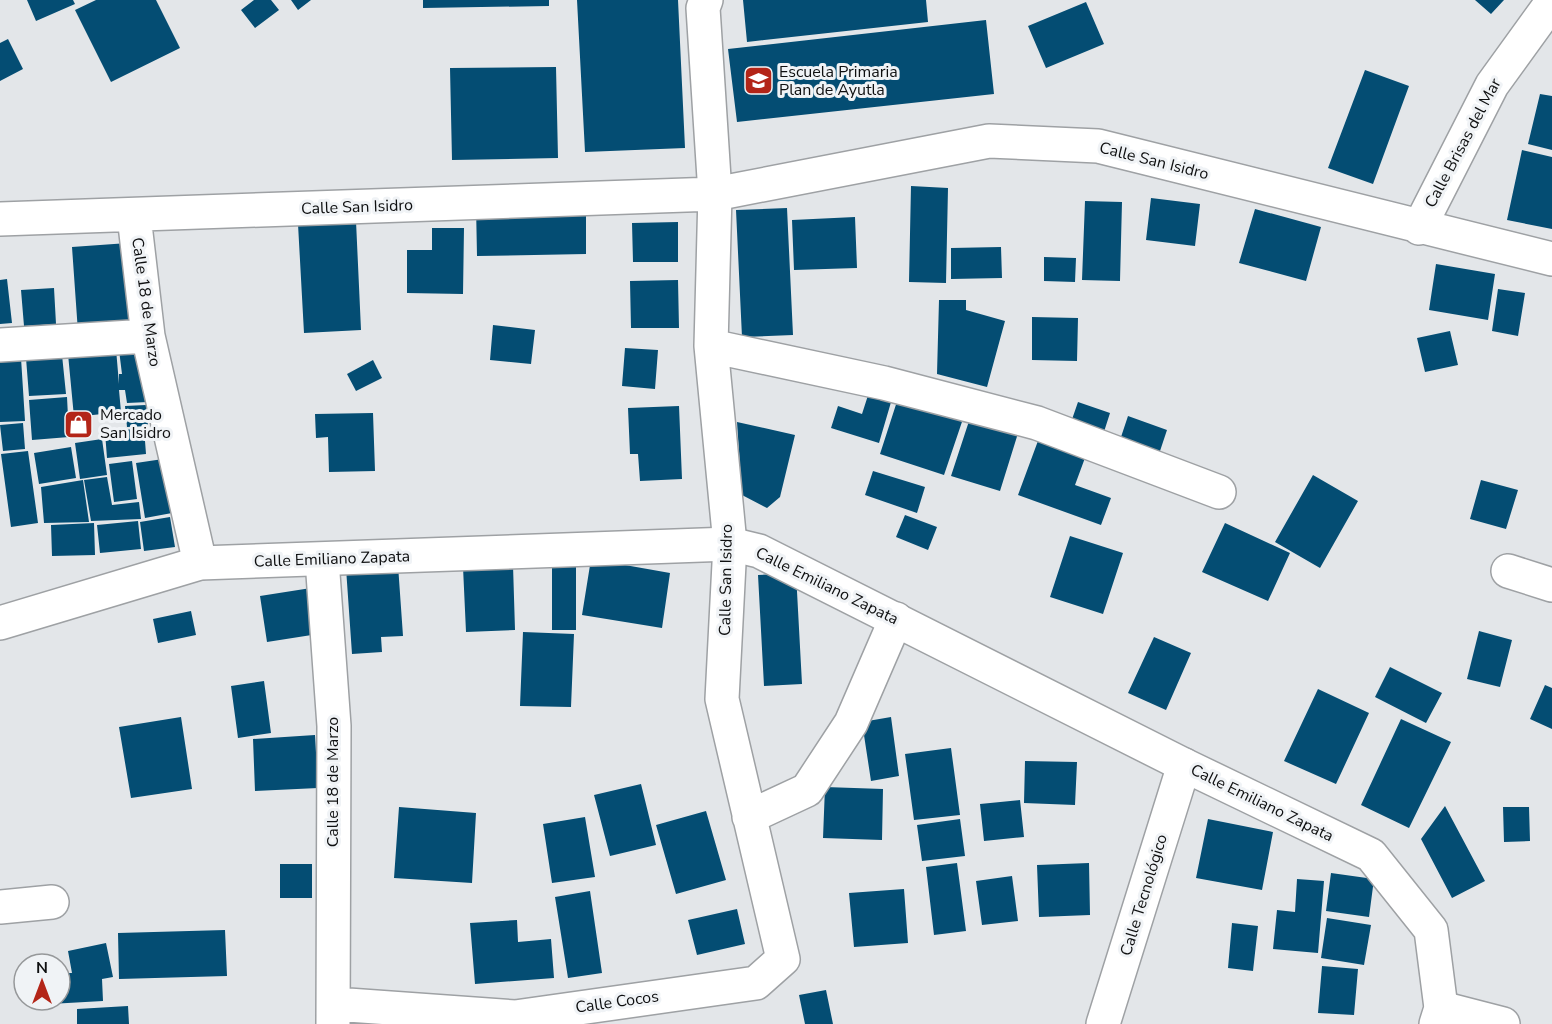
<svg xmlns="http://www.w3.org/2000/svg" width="1552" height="1024" font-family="'Nunito Sans',sans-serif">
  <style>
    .building { fill: #044d73 }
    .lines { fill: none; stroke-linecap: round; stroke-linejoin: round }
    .street-casing { stroke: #9ea1a4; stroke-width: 36 }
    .secondary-casing { stroke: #9ea1a4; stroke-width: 36 }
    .street { stroke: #fff; stroke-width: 33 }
    .secondary { stroke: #fff; stroke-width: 33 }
    .labels { text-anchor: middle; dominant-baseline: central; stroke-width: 6; stroke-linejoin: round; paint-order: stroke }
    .poi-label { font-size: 16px; fill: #0e0f10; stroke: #f0f3f6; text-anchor: start }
    .street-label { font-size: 16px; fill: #0e0f10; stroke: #f0f3f6 }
  </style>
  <rect width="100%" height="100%" fill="#e3e6e9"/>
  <path class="building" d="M 27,0 L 73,0 L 75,4 L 36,21 Z
    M 96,0 L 156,0 L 180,48 L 111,82 L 75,10 Z
    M 254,0 L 271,0 L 279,10 L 255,28 L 241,10 Z
    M 291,0 L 311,0 L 298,10 Z
    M 423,0 L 549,0 L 549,6 L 423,8 Z
    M 577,0 L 678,0 L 685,148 L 585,152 Z
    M 743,0 L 926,0 L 928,22 L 747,42 Z
    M 1475,0 L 1504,0 L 1491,14 Z
    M 1086,2 L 1104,44 L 1046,68 L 1028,26 Z
    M 986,20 L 994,94 L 737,122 L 728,49 Z
    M 8,39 L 23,69 L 0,81 L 0,43 Z
    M 556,67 L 558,158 L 452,160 L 450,68 Z
    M 1365,70 L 1409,86 L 1373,184 L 1328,168 Z
    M 1540,94 L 1552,96 L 1552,150 L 1528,144 Z
    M 1522,150 L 1552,157 L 1552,229 L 1507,220 Z
    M 911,186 L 948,188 L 946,283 L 909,282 Z
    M 1151,198 L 1200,204 L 1195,246 L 1146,240 Z
    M 1085,201 L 1122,202 L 1120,281 L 1082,280 Z
    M 586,204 L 586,254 L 477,256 L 476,205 Z
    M 787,208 L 793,335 L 742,337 L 736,210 Z
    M 1255,209 L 1321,227 L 1306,281 L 1239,263 Z
    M 855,217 L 857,268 L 794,270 L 792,220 Z
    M 356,221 L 361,330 L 304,333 L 298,224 Z
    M 678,222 L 678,262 L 633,262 L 632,223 Z
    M 432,228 L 464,228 L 463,294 L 407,293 L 407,250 L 432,250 Z
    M 128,243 L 134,328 L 78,332 L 72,247 Z
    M 1001,247 L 1002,278 L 951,279 L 951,248 Z
    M 1044,257 L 1076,258 L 1075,282 L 1044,281 Z
    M 1436,264 L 1495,274 L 1488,320 L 1429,310 Z
    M 7,279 L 12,323 L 0,324 L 0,280 Z
    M 678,280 L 679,328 L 631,328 L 630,281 Z
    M 54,288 L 56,324 L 24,326 L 21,290 Z
    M 1498,289 L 1525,293 L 1518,336 L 1492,331 Z
    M 939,300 L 966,300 L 966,310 L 1005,321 L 987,387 L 937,374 Z
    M 1032,317 L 1078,318 L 1077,361 L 1032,360 Z
    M 493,325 L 535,330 L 531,364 L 490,360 Z
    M 1450,331 L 1458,365 L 1425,372 L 1417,338 Z
    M 625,348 L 658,350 L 655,389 L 622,386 Z
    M 116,349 L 119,384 L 119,374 L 122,374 L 119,350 L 142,350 L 148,402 L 127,403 L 125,390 L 119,390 L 121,412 L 74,417 L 68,354 Z
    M 62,355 L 66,394 L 29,396 L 26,358 Z
    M 21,358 L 25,421 L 0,422 L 0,359 Z
    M 373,360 L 382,378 L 356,391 L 347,374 Z
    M 871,386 L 894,392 L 879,443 L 831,428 L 838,406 L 862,414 Z
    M 901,389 L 966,410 L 944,475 L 880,454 Z
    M 67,397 L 69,437 L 32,440 L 29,400 Z
    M 1078,402 L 1110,413 L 1102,438 L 1069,428 Z
    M 146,405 L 148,426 L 127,427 L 125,406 Z
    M 679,406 L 682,479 L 640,481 L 638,454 L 630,454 L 628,408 Z
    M 373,413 L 375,471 L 329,472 L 328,437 L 316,438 L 315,414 Z
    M 971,415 L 1019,430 L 1000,491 L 951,476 Z
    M 1128,416 L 1167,430 L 1159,454 L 1120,440 Z
    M 737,422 L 795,435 L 780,497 L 767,508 L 742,495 Z
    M 23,423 L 25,449 L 3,451 L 0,425 Z
    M 144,428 L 146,454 L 107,458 L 105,432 Z
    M 1042,430 L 1089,447 L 1075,485 L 1111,498 L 1101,525 L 1018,495 Z
    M 102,439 L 107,475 L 80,479 L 75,443 Z
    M 71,447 L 76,478 L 39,484 L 34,453 Z
    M 28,451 L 38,523 L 11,527 L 1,454 Z
    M 163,459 L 172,513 L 145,518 L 136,463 Z
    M 132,461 L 137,499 L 114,502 L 109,464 Z
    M 873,471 L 925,487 L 917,513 L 865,495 Z
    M 1313,475 L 1358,501 L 1320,568 L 1275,542 Z
    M 107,477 L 112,505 L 139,502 L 141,519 L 91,521 L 84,480 Z
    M 83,480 L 89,522 L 44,523 L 41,487 Z
    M 1481,480 L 1518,490 L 1506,529 L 1470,519 Z
    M 905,515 L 937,527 L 928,550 L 896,537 Z
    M 170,517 L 175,547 L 144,551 L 140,522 Z
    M 138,521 L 141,549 L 100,553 L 97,525 Z
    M 94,523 L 95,555 L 52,556 L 51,525 Z
    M 1225,523 L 1290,553 L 1268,601 L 1202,572 Z
    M 1070,536 L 1123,553 L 1103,614 L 1050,597 Z
    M 591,559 L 670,573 L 662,628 L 582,615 Z
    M 398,565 L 403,636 L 381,637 L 382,652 L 352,654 L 346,568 Z
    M 513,565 L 515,630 L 466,632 L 463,567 Z
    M 552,565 L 576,566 L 576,630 L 552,630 Z
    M 796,573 L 802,684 L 764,686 L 758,575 Z
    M 311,588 L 318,634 L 267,642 L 260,596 Z
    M 191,611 L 196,635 L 158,643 L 153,619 Z
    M 1479,631 L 1512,640 L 1500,687 L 1467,679 Z
    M 523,632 L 574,634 L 571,707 L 520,706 Z
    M 1154,637 L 1191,653 L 1166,710 L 1128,693 Z
    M 1390,667 L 1442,693 L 1426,723 L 1375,697 Z
    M 264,681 L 271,733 L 238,738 L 231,686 Z
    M 1545,685 L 1552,688 L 1552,729 L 1530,719 Z
    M 1318,689 L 1369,713 L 1336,784 L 1284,761 Z
    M 181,717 L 192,789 L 131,798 L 119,727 Z
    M 891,717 L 899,776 L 871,781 L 862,722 Z
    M 1401,719 L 1451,742 L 1409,828 L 1361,805 Z
    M 315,735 L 318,788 L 255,791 L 253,739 Z
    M 951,748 L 960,815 L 914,820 L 905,754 Z
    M 1025,761 L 1077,762 L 1075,805 L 1024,803 Z
    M 641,784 L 656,845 L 610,856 L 594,795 Z
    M 825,787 L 883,789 L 882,840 L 823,838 Z
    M 1020,800 L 1024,837 L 984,841 L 980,804 Z
    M 1445,806 L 1485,881 L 1452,898 L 1421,839 Z
    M 399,807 L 476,813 L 472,883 L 394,878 Z
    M 1503,807 L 1529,807 L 1530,841 L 1504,842 Z
    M 706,811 L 726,880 L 676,894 L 656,825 Z
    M 585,817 L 595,877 L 552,883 L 543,824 Z
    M 960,819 L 965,856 L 922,861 L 917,825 Z
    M 1208,819 L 1273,832 L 1262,890 L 1196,878 Z
    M 957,863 L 966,931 L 934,935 L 926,867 Z
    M 1089,863 L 1090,915 L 1039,917 L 1037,865 Z
    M 280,864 L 312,864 L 312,898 L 280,898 Z
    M 1331,873 L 1374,879 L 1369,917 L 1326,911 Z
    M 1012,876 L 1018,921 L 982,925 L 976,881 Z
    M 1297,879 L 1324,881 L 1318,953 L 1273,949 L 1277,910 L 1295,912 Z
    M 904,889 L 908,943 L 854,947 L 849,893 Z
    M 590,891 L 602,973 L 568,978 L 555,897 Z
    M 737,909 L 745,944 L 697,955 L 688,920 Z
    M 1327,918 L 1371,925 L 1364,965 L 1321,958 Z
    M 517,920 L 518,942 L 551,939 L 554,978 L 475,984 L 470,923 Z
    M 1232,923 L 1258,926 L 1253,971 L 1228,968 Z
    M 225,930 L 227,976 L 119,979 L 118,933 Z
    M 106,943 L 113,977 L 102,979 L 103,1001 L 32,1005 L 32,1000 L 60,1000 L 60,973 L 72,973 L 68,951 Z
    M 1322,966 L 1358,969 L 1354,1015 L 1318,1013 Z
    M 826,990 L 833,1024 L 805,1024 L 799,995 Z
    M 128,1006 L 129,1024 L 77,1024 L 77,1009 Z"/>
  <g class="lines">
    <defs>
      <path id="street" d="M 134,216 L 148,336 L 200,563
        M 0,219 L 715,194 L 989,141 L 1098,146 L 1552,259
        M 1419,228 L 1492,85 L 1552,2
        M 0,345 L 148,336
        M 711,346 L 884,383 L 1037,423 L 1219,492
        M 322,560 L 334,726 L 333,1024
        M 1508,571 L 1552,585
        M 749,817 L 807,790 L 851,723 L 896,619
        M 0,907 L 52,902
        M 334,1004 L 515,1017 L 756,983 L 783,959 L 722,699 L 730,544 L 711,346 L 715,194 L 703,8 L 706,0
        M 1441,1008 L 1503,1024
        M 1103,1024 L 1184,765"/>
      <path id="secondary" d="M 0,623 L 200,563 L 730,544 L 759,551 L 1184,765 L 1371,855 L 1431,930 L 1441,1008 L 1436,1024"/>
    </defs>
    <use href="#street" class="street-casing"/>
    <use href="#secondary" class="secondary-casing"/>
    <use href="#street" class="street"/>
    <use href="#secondary" class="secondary"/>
  </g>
  <defs>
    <symbol id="school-square" viewBox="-11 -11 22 22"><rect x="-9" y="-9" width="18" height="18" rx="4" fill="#b32518" stroke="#f0f3f6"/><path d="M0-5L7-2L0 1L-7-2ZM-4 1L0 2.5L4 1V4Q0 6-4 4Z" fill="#fff"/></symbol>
    <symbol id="shop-square" viewBox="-11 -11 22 22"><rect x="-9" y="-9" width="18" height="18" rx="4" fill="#b32518" stroke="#f0f3f6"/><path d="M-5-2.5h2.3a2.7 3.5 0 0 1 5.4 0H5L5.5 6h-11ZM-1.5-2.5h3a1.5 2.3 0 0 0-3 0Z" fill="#fff"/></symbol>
  </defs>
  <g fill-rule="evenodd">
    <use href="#school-square" x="742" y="64" width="33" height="33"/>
    <use href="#shop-square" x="62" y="408" width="33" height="33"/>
  </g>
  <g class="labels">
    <g class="poi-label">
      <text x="779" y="72">Escuela Primaria<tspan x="779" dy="18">Plan de Ayutla</tspan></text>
      <text x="100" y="415">Mercado<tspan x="100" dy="18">San Isidro</tspan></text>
    </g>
    <g class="street-label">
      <text transform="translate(1463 143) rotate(-62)">Calle Brisas del Mar</text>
      <text transform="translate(1154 161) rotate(14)">Calle San Isidro</text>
      <text transform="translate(357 207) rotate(-2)">Calle San Isidro</text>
      <text transform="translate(146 302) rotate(82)">Calle 18 de Marzo</text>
      <text transform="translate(332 559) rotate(-2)">Calle Emiliano Zapata</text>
      <text transform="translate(726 580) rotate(-89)">Calle San Isidro</text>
      <text transform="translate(827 586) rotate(26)">Calle Emiliano Zapata</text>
      <text transform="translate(333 782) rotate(-90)">Calle 18 de Marzo</text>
      <text transform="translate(1262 803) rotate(26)">Calle Emiliano Zapata</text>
      <text transform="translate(1144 895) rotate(-73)">Calle Tecnológico</text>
      <text transform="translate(617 1002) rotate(-8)">Calle Cocos</text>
    </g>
  </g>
  <g transform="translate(42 982)"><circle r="28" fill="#f0f3f6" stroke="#96989a" stroke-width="1.5"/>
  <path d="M0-4.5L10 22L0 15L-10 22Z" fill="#b32518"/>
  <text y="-9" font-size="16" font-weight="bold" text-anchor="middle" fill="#0e0f10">N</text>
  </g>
</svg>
